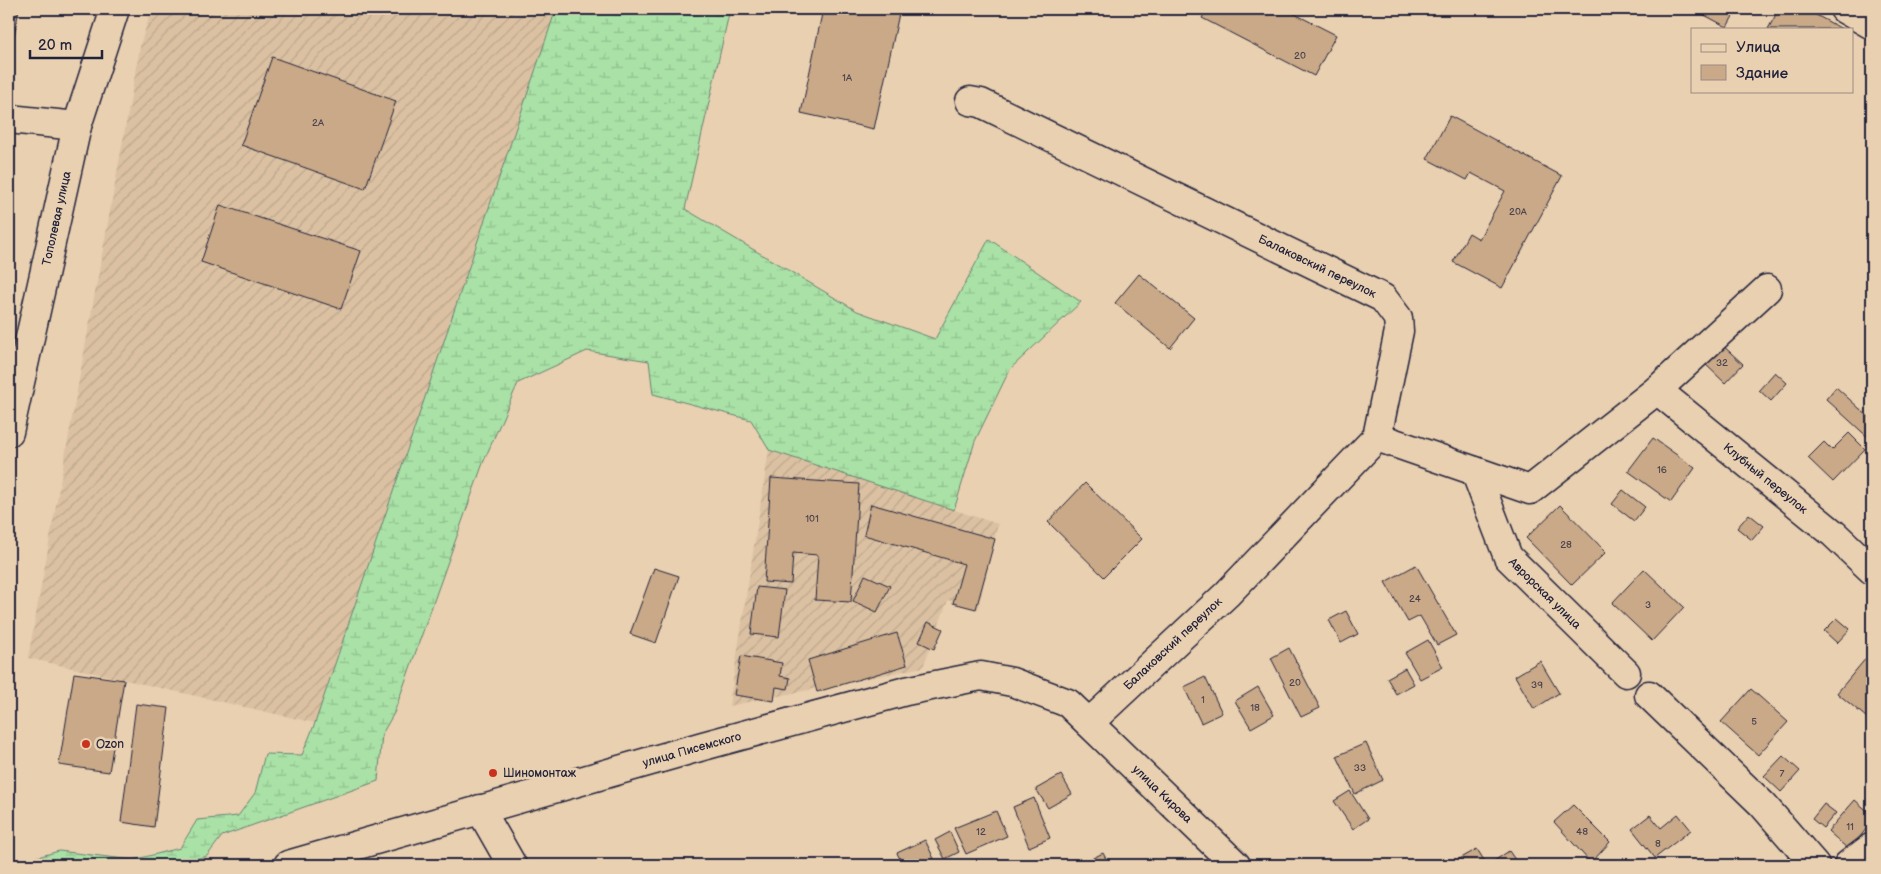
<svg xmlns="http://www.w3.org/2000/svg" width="1881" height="874" font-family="'Balsamiq Sans',sans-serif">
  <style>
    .industrial { fill: url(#industrial-furrows) }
    .wetland { fill: url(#wetland-marsh); stroke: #668270 }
    .building { fill: #c9a987; stroke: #22223b }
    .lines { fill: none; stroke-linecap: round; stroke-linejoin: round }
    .street-casing { stroke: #22223b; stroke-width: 31 }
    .secondary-casing { stroke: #22223b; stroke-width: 31 }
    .street { stroke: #e9d0b1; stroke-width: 28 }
    .secondary { stroke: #e9d0b1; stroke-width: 28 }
    .poi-dot { fill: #c8321e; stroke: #e9d0b1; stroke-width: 2 }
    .labels { text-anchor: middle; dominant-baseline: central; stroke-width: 5; stroke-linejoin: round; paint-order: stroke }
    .number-label { font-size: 10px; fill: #4c444e }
    .street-label { font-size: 12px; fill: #22223b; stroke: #e9d0b1 }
    .poi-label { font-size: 12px; fill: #22223b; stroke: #e9d0b1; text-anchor: start }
  </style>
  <defs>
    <pattern id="industrial-furrows" width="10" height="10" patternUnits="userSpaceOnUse" patternTransform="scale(1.25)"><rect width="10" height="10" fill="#dbc1a2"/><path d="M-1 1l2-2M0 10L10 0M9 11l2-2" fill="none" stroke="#bca68c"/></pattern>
    <pattern id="wetland-marsh" width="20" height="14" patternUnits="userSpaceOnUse" patternTransform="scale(1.25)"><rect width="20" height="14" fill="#a9e1a6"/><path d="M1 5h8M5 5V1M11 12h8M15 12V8" fill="none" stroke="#91c190"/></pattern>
  </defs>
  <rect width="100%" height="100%" fill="#e9d0b1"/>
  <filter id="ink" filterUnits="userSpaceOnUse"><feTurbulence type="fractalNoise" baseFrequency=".02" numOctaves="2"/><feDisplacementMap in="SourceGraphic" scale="10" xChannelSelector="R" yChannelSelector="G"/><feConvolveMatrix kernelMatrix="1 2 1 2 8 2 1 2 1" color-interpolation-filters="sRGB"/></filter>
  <g filter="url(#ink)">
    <path class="industrial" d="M 152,9 L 556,9 L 315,723 L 28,658 L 141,42 Z
      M 769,450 L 998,524 L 978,609 L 948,600 L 923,667 L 729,706 Z"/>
    <path class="wetland" d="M 556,9 L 730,9 L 685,209 L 857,311 L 935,339 L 989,239 L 1081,302 L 1010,369 L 975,441 L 954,510 L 769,450 L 751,420 L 653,394 L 649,361 L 587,351 L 518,383 L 483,463 L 394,713 L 382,734 L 378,781 L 222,836 L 207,856 L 172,865 L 28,865 L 27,860 L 59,851 L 133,860 L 180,848 L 197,820 L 238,816 L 255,793 L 265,754 L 302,755 L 315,723 Z"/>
    <path class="building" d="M 9,9 L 19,9 L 9,65 Z
      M 823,9 L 900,9 L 874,129 L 801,113 Z
      M 1207,9 L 1285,9 L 1336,35 L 1314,76 L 1202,18 Z
      M 1693,9 L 1737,9 L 1727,27 Z
      M 1779,9 L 1805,9 L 1842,29 L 1768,29 Z
      M 272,57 L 396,101 L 365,189 L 241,145 Z
      M 1450,116 L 1562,176 L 1502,288 L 1453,262 L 1469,233 L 1479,239 L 1505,191 L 1471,173 L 1467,180 L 1427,159 Z
      M 220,205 L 361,251 L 341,309 L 201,262 Z
      M 1139,274 L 1194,318 L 1170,348 L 1115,303 Z
      M 1720,343 L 1743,364 L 1725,383 L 1702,361 Z
      M 1775,372 L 1787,383 L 1771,401 L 1759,390 Z
      M 1836,387 L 1872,420 L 1872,441 L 1826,399 Z
      M 1849,433 L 1865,449 L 1833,482 L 1808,458 L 1824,442 L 1832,450 Z
      M 1653,438 L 1695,468 L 1671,502 L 1628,471 Z
      M 771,478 L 859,484 L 851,602 L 815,600 L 818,555 L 793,553 L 791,584 L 764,582 Z
      M 1085,483 L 1142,539 L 1104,577 L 1048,522 Z
      M 1623,490 L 1645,507 L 1634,521 L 1612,504 Z
      M 871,504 L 995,539 L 976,609 L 953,603 L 964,564 L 864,535 Z
      M 1560,505 L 1606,552 L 1572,585 L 1526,538 Z
      M 1749,514 L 1764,526 L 1752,540 L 1737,528 Z
      M 1416,565 L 1456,635 L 1437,645 L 1420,616 L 1408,622 L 1385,582 Z
      M 654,568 L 679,576 L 656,643 L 630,634 Z
      M 1644,569 L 1684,607 L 1652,641 L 1612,603 Z
      M 865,575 L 890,586 L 877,612 L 853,601 Z
      M 757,587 L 785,590 L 779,637 L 751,634 Z
      M 1346,611 L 1358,634 L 1341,643 L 1329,620 Z
      M 1837,618 L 1850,629 L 1837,643 L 1824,631 Z
      M 928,622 L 943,629 L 934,649 L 919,642 Z
      M 897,633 L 907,665 L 817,692 L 808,660 Z
      M 1428,640 L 1443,667 L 1420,679 L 1405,653 Z
      M 1289,648 L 1320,708 L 1301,717 L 1271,658 Z
      M 1872,651 L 1872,722 L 1837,693 Z
      M 741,656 L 782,663 L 780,676 L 790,678 L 788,689 L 776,687 L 774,701 L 734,695 Z
      M 1540,661 L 1559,693 L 1534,709 L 1515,676 Z
      M 1405,668 L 1414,684 L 1396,694 L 1387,678 Z
      M 74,673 L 124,680 L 109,772 L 59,765 Z
      M 1205,677 L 1222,713 L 1201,723 L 1184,687 Z
      M 1258,687 L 1274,715 L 1251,728 L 1235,701 Z
      M 1751,689 L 1788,722 L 1758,755 L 1721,722 Z
      M 136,704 L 169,708 L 154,827 L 121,822 Z
      M 1366,743 L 1383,780 L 1355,794 L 1337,756 Z
      M 1783,756 L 1800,771 L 1781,792 L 1764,776 Z
      M 1061,775 L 1072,794 L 1048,808 L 1036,789 Z
      M 1350,791 L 1368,819 L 1353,829 L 1334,801 Z
      M 1034,798 L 1050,838 L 1029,847 L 1013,807 Z
      M 1855,800 L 1872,815 L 1872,822 L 1849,850 L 1828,831 Z
      M 1824,804 L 1836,813 L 1823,828 L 1812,819 Z
      M 1573,805 L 1610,842 L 1591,863 L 1554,822 Z
      M 996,811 L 1007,836 L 966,854 L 954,828 Z
      M 1678,814 L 1691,830 L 1655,858 L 1632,829 L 1650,815 L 1661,828 Z
      M 950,832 L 959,852 L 945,859 L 935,840 Z
      M 925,840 L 937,865 L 903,865 L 897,853 Z
      M 1477,849 L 1487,865 L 1449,865 Z
      M 1509,851 L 1518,864 L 1497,865 L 1494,861 Z
      M 1103,853 L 1109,865 L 1079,865 Z"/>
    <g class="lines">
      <defs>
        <g id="street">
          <path d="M 1844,9 L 1872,25"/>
          <path id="s1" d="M 970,101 L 981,103 L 1383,298 L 1398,318 L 1399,331 L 1377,437 L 1227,594 L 1089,723"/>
          <path d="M 9,119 L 77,126"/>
          <path id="s2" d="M 1657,390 L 1834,534 L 1872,570"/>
          <path d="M 1377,437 L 1530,490 L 1657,390 L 1767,289"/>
          <path id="s3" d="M 1475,471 L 1508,557 L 1626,673"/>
          <path d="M 1649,695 L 1763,805 L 1815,865"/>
          <path d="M 480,809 L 512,865"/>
          <path d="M 1848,865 L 1872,847"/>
        </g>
        <g id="secondary">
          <path id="s4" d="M 9,432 L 77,126 L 115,9"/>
          <path id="s5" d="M 288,865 L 703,746 L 906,691 L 981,676 L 1012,682 L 1068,703 L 1236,865"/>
        </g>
      </defs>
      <use href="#street" class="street-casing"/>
      <use href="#secondary" class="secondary-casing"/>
      <use href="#street" class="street"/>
      <use href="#secondary" class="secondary"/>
    </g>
  </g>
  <g class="poi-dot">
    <circle cx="86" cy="744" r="5"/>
    <circle cx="493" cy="773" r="5"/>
  </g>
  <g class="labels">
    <g class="number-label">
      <text x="1300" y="56">20</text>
      <text x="847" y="78">1А</text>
      <text x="318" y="123">2А</text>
      <text x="1518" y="212">20А</text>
      <text x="1722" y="363">32</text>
      <text x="1662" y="470">16</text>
      <text x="812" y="519">101</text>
      <text x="1566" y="545">28</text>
      <text x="1415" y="599">24</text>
      <text x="1648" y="605">3</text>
      <text x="1295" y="683">20</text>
      <text x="1537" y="685">39</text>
      <text x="1203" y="700">1</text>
      <text x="1255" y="708">18</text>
      <text x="1754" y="722">5</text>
      <text x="1360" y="768">33</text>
      <text x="1782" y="774">7</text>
      <text x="1850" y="827">11</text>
      <text x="981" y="832">12</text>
      <text x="1582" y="832">48</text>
      <text x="1658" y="844">8</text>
    </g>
    <g class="street-label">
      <text stroke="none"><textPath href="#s4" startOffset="219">Тополевая улица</textPath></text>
      <text stroke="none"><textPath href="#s1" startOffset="385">Балаковский переулок</textPath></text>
      <text stroke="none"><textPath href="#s2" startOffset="140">Клубный переулок</textPath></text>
      <text stroke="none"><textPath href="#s3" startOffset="144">Аврорская улица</textPath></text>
      <text transform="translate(1173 644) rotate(-43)">Балаковский переулок</text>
      <text stroke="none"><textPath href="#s5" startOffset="420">улица Писемского</textPath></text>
      <text stroke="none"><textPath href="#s5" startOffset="941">улица Кирова</textPath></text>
    </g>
    <g class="poi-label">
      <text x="96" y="744">Ozon</text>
      <text x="503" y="773">Шиномонтаж</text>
    </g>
  </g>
  <rect width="1881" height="874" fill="none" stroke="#e9d0b1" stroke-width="30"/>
  <rect x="15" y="15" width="1851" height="844" fill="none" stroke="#22223b" stroke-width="2" filter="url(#ink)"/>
  <rect x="1691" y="28" width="162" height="65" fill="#e9d0b1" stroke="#998a82"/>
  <rect x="1701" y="44" width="25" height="8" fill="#e9d0b1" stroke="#998a82"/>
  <text x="1736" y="52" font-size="15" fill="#22223b">Улица</text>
  <rect x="1701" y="65" width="25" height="15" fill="#c9a987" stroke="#998a82"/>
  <text x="1736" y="78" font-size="15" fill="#22223b">Здание</text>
  <path d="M30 50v8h72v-8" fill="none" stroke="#22223b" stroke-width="2.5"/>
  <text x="38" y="50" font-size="15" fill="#22223b" stroke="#e9d0b1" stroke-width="4" paint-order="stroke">20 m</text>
</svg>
